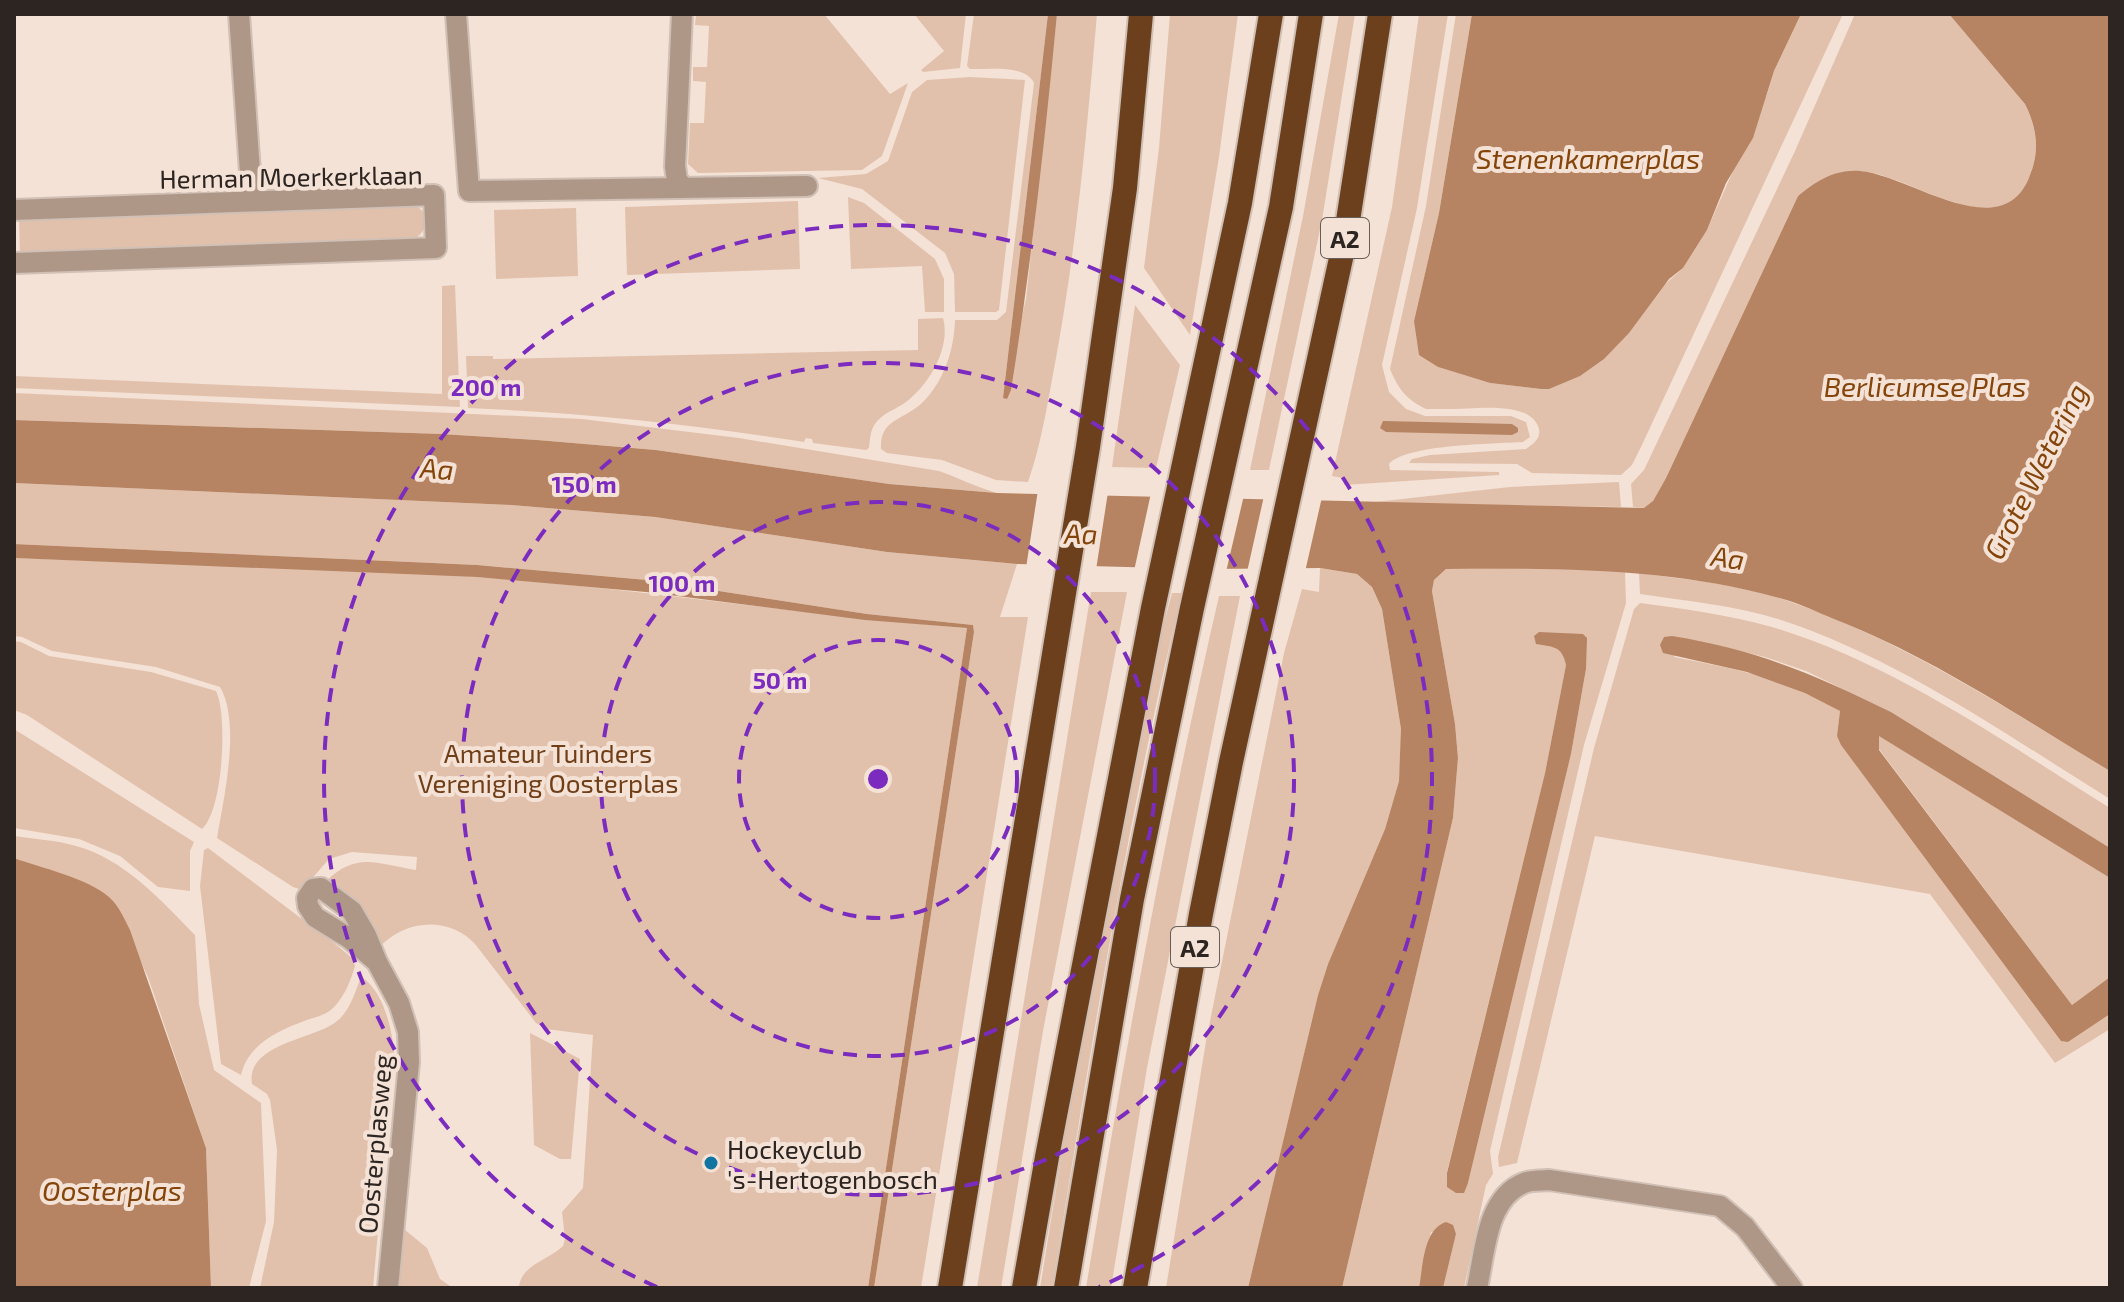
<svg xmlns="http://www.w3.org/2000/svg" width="2124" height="1302" font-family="'Exo 2',sans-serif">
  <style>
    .green { fill: #e2c1ac; fill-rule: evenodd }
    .water { fill: #b68462 }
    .pier { fill: #f4e2d6 }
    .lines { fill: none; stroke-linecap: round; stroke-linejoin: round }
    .minor-casing { stroke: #d0c0b5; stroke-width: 24 }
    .highway-casing { stroke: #d0c0b5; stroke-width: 28 }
    .minor { stroke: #af9788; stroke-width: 20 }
    .highway { stroke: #6c3f1d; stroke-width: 24 }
    .ring { fill: none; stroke: #7b2cbf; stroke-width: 4; stroke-dasharray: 14 10 }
    .poi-dot { fill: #1175a2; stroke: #f4e2d6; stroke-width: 3 }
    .labels { text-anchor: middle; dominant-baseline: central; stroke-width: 8; stroke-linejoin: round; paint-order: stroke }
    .shield { fill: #f4e2d6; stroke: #685e57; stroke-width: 2 }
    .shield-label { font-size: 24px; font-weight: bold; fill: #2c2521 }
    .street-label { font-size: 26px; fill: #2c2521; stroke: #f4e2d6 }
    .park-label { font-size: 26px; fill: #703e17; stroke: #f4e2d6 }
    .poi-label { font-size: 26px; fill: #2c2521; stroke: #f4e2d6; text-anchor: start }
    .water-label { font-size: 28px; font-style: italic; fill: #84440a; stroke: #f4e2d6 }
    .centre { fill: #7b2cbf; stroke: #f4e2d6; stroke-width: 4 }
    .ring-label { font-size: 24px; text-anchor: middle; font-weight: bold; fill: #7b2cbf; stroke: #f4e2d6; stroke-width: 8; stroke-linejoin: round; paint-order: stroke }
  </style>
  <rect width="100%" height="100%" fill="#f4e2d6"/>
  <path class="green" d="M 696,14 L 824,14 L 890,94 L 908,83 L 882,156 L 862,170 L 698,173 L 688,164 L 690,123 L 704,123 L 706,82 L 693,81 L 693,67 L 707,67 L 709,26 L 695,25 Z
    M 914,14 L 966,14 L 960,68 L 923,72 L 921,70 L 944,51 Z
    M 974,14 L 1048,14 L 1003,398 L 1026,299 L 1057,14 L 1097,14 C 1087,129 1077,244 1056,358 C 1048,400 1042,442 1028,482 L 996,480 L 942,460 L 887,453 L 881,449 C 879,418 906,420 924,401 C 945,379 954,349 955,320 L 997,320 L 1006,312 L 1034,83 C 1025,64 989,70 970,69 L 967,66 Z
    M 1170,14 L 1238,14 L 1219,157 L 1190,335 L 1144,268 L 1159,148 Z
    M 1339,14 L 1355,14 L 1322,220 L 1269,470 L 1250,470 L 1303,216 Z
    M 1419,14 L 1448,14 L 1417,208 L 1382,365 L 1389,392 L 1406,409 L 1425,416 L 1511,416 L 1526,422 L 1530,437 L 1523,442 C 1495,444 1406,444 1389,464 L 1390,470 L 1499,472 L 1499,475 L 1344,485 L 1343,478 L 1332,476 L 1392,207 Z
    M 1456,14 L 1472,14 L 1439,213 L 1414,321 L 1438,367 L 1490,383 L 1541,389 L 1549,389 L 1683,268 L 1707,230 L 1767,94 L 1774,71 L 1801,14 L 1843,14 L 1641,447 L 1632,465 L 1621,475 L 1532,473 L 1517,464 L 1409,463 L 1412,459 L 1430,455 L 1526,449 C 1533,444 1541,439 1539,429 C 1532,400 1474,409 1452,409 C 1443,409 1435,409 1426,409 C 1407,400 1398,389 1390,369 L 1426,206 Z
    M 1855,14 L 1949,14 L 2025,104 C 2037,128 2040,150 2030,175 C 2002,251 1910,173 1860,171 C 1835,170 1816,181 1798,196 L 1666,478 L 1653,501 L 1645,508 L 1633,507 L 1631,484 L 1644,470 L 1795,151 Z
    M 970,77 L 1025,80 L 999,310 L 996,312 L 955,312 L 954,274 L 945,253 L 862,189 L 818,178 L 866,174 L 888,161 L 912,92 L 927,80 Z
    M 848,197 L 864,203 L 935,259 L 944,279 L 944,312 L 925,312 L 922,266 L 851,269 Z
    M 798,201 L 800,269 L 627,275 L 625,207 Z
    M 409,203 C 431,209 431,231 411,241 L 20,255 L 19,216 Z
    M 576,208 L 578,276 L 496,279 L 494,210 Z
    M 455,285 L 460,407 L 14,388 L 14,376 L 442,394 L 442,286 Z
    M 1135,305 L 1180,365 L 1156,468 L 1112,467 Z
    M 943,318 C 951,347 930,384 906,402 C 897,409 882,413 875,424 C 870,431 870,440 869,448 L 866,450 L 813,443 L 812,439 L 806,438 L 804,442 C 690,424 583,413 468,408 L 466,356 L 493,356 L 493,359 L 918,350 L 918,319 Z
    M 14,393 L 582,419 L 739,438 L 939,471 C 959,478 976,487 997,493 L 889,484 L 656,450 L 537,440 L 441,434 L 14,420 Z
    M 1619,482 L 1621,507 L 1366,503 L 1510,487 Z
    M 14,483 L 511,505 L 655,517 L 887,552 L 1017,564 L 1000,617 L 1028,617 L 921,1288 L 874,1288 L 974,632 L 973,625 L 867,614 L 647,580 L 477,565 L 14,544 Z
    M 14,558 C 169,564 325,566 479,577 C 642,589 804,615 967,628 L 868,1288 L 519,1288 C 520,1265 549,1260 563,1246 L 565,1239 L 562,1212 L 583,1188 L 593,1035 L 546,1029 L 536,1023 L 475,944 C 448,915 403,920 378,949 L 325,882 C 358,851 375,864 416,870 L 417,857 L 352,852 L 329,859 L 302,890 L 293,887 L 217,838 C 224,797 241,723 220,687 L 156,667 L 52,651 L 22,637 L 14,636 Z
    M 1320,568 L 1357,574 L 1372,587 L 1382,609 L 1401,729 L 1401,756 L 1399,781 L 1385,829 L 1328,964 L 1318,995 L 1248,1288 L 1166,1288 L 1206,1041 L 1284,653 L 1302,589 L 1319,592 Z
    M 1569,568 L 1625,572 L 1626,603 L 1584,745 L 1490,1151 L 1493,1174 L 1486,1185 L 1464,1288 L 1443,1288 L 1456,1234 L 1431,1232 L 1419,1288 L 1342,1288 L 1453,818 L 1458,758 L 1455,724 L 1432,591 L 1434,580 L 1446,569 ZM 1558,647 L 1586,669 L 1571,754 L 1468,1183 L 1447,1172 L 1545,773 L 1566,665 L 1563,652 Z
    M 1639,573 C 1688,580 1741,584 1788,601 C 1904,641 2006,708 2110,771 L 2110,799 C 2003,733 1898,658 1778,619 C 1733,605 1686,601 1640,594 Z
    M 1091,592 L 1127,592 L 1043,1031 L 1001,1288 L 977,1288 Z
    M 1172,593 L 1182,593 C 1126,822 1090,1056 1052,1288 L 1040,1288 L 1089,985 L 1155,657 Z
    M 1219,596 L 1240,596 L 1147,1068 L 1111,1288 L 1086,1288 C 1124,1056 1166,825 1219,596 Z
    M 1640,603 C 1685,609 1729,615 1772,627 C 1895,664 2002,741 2110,808 L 2110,848 L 1891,712 L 1853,694 L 1806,671 L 1765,657 L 1687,639 L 1674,657 C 1720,666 1804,681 1840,711 L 1837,736 L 2068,1042 L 2110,1014 L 2110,1029 L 2055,1063 L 1930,894 L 1595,836 L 1517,1163 L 1499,1167 L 1498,1157 L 1594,748 L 1634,609 Z
    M 14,641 L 21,642 L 49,656 L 151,672 L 216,691 C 228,715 223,811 202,829 L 27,715 L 14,710 Z
    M 14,729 L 194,842 L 190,851 L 190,891 L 158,887 L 120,856 L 79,839 L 14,828 Z
    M 1879,735 L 2110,878 L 2110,977 L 2072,1005 L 1879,749 Z
    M 14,836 C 34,839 56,840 76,846 C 124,859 161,900 195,935 L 199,1004 L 214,1070 L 261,1103 L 266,1221 L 249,1288 L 211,1288 L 206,1148 L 148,977 L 112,900 L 106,895 L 93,887 L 14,858 Z
    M 208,848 L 339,947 L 352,958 L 355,966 C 351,980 345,995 335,1006 C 328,1014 317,1017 307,1020 C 279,1030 248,1044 241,1075 L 221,1064 L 200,886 L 204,850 Z
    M 361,977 C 383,990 391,1026 394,1050 L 373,1288 L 260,1288 L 274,1222 L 277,1150 L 270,1100 L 267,1094 L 252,1084 C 245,1043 317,1039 337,1021 C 350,1011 355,992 361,977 Z
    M 530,1033 L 580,1059 L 571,1159 L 560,1159 L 534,1145 Z
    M 404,1229 L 427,1248 L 440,1279 L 453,1288 L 399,1288 Z"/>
  <path class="water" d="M 1048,14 L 1057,14 C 1045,140 1031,266 1011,390 L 1007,399 L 1003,398 Z
    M 1472,14 L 1801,14 L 1774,71 L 1753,138 L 1726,183 L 1707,230 L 1683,268 L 1669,279 L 1629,333 L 1604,359 L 1580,376 L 1549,389 L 1541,389 L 1490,383 L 1438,367 L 1419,355 L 1414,321 L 1439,213 Z
    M 1949,14 L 2110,14 L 2110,771 C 2020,717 1932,657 1834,619 C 1817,612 1801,604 1783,599 C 1673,568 1560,568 1446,569 L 1434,580 L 1432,591 L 1455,724 L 1458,758 L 1453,818 L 1342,1288 L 1248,1288 L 1318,995 L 1328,964 L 1385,829 L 1399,781 L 1401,729 L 1382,609 L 1372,587 L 1357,574 L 1320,568 L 1199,569 L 1017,564 L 887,552 L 655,517 L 511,505 L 14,483 L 14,420 L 441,434 L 537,440 L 656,450 L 889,484 L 997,493 L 1644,508 L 1653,501 L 1666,478 L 1798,196 C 1816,181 1835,169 1860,171 C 1910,175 2003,249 2030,175 C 2040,150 2037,128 2025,104 Z
    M 1383,421 L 1512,424 L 1518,428 L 1518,432 L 1512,435 L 1386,432 L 1380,428 Z
    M 14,544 L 477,565 L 647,580 L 867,614 L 973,625 L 974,632 L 874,1288 L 868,1288 L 967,628 L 865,620 L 646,592 L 477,577 L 14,558 Z
    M 1539,632 L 1583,634 L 1587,638 L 1586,669 L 1571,754 L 1468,1183 L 1464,1193 L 1456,1193 L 1447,1187 L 1447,1173 L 1545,773 L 1566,665 C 1562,646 1554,647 1536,644 L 1534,636 Z
    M 1672,636 C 1757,650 1814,674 1891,712 L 2110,848 L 2110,878 L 1879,736 L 1879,750 L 2072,1005 L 2110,977 L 2110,1014 L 2068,1042 L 2061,1041 L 1841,745 L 1837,736 L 1840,711 L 1805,693 L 1747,672 L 1663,653 L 1660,645 L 1664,637 Z
    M 14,858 C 42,868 87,878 109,897 C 119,906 124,918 130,930 L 206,1148 L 211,1288 L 14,1288 Z
    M 1446,1222 L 1453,1225 L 1456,1234 L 1443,1288 L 1419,1288 C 1423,1267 1423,1229 1446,1222 Z"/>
  <path class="pier" d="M 1038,490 L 1108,492 L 1096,570 L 1026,568 Z
    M 1151,493 L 1244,495 L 1226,572 L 1134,571 Z
    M 1264,496 L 1322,497 L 1305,572 L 1247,572 Z"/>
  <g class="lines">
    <defs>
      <path id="minor" d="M 239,14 L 252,201
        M 456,14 L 469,191 L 807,186
        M 682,14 L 675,166 L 677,180 L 684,188
        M 14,210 L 434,195 L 436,248 L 14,263
        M 377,962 L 349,938 L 315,917 L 308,906 L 307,898 L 313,889 L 321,888 L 352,911 L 366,935 L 377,962 L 399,1003 L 408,1032 L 409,1062 L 388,1288
        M 1477,1288 C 1485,1253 1486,1198 1524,1183 C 1531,1180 1541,1181 1549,1180 L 1720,1206 L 1745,1227 L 1792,1288"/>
      <path id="highway" d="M 950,1288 L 1088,447 L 1125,188 L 1141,14
        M 1024,1288 L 1047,1157 L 1153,608 L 1240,203 L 1271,14
        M 1066,1288 L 1132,899 L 1192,608 L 1281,207 L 1311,14
        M 1135,1288 L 1201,914 L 1231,762 L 1345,240 L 1380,14"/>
    </defs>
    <use href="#minor" class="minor-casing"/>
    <use href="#highway" class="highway-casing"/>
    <use href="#minor" class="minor"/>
    <use href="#highway" class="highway"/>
  </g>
  <g class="ring">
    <circle cx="878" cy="779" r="139"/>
    <circle cx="878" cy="779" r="277"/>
    <circle cx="878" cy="779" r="416"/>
    <path d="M657 1287A554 554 0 1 1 1099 1287"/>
  </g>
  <circle class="poi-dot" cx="711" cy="1163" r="8"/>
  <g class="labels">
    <g class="shield">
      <rect x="1321" y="218" width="48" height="40" rx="6"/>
      <rect x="1171" y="927" width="48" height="40" rx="6"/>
    </g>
    <g class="shield-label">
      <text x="1345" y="238">A2</text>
      <text x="1195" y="947">A2</text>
    </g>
    <g class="street-label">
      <text transform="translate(291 176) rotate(-1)">Herman Moerkerklaan</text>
      <text transform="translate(374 1144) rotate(-85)">Oosterplasweg</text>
    </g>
    <g class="park-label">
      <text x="548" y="752">Amateur Tuinders<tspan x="548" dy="30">Vereniging Oosterplas</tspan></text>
    </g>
    <g class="poi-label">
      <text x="727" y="1148">Hockeyclub<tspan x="727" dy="30">'s-Hertogenbosch</tspan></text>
    </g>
    <g class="water-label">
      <text x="1588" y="158">Stenenkamerplas</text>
      <text x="1925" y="386">Berlicumse Plas</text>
      <text transform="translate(437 468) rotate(4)">Aa</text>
      <text transform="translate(2035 471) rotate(-63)">Grote Wetering</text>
      <text transform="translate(1081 533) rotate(1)">Aa</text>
      <text transform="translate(1728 557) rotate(8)">Aa</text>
      <text x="112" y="1190">Oosterplas</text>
    </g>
  </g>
  <circle cx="878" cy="779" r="12" class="centre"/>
  <g class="ring-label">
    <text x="486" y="396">200 m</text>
    <text x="584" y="493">150 m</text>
    <text x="682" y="592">100 m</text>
    <text x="780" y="689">50 m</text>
  </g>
  <rect width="2124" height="1302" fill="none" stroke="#2c2521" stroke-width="32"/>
</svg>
